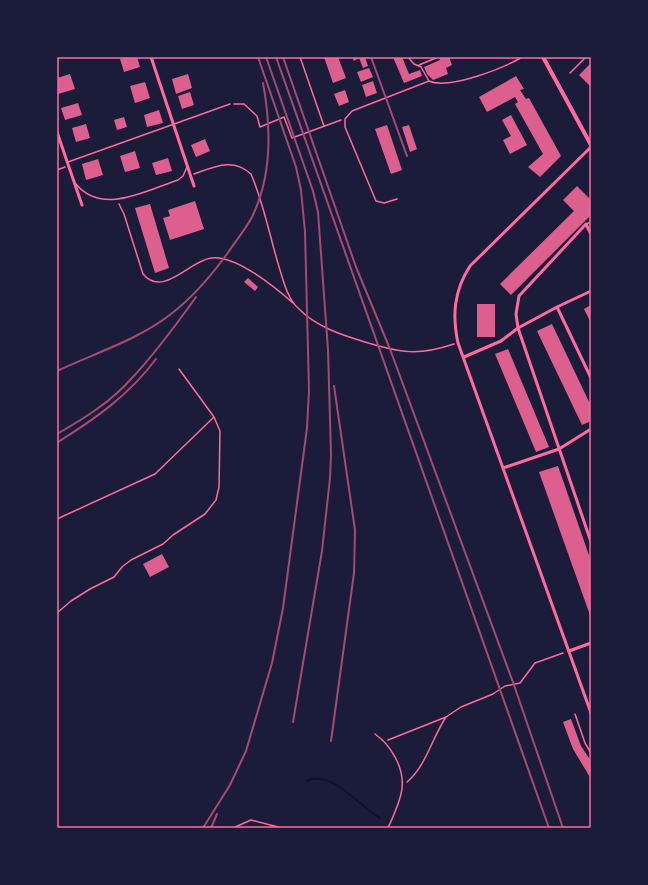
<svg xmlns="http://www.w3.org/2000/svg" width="648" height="885" font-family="Inter,sans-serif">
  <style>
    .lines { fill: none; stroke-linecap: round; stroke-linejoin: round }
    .stream { stroke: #12122b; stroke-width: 2 }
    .building { fill: #dd5f8e }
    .path { stroke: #ff6b9d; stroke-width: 1.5 }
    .service { stroke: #ff6b9d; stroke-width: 1.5 }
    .minor { stroke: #ff6b9d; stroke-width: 3 }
    .tertiary { stroke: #ff6b9d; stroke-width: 4 }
    .rail { stroke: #a44b75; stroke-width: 2 }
    .neatline { fill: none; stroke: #ff6b9d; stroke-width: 1.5 }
  </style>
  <rect width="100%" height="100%" fill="#1b1b3a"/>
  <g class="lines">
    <path class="stream" d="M 306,781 C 333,769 358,806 380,818"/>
  </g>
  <path class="building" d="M 127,57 L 137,57 L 140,67 L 124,72 L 120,59 Z
    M 324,57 L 338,57 L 346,78 L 333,83 Z
    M 352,57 L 365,57 L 368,66 L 363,68 L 359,58 L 354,61 Z
    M 393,57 L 402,57 L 409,74 L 420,70 L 422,76 L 404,83 Z
    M 439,57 L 449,57 L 452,65 L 446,68 L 448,74 L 433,80 L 427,74 L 424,67 L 440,60 Z
    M 591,63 L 591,87 L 579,75 Z
    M 369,68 L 373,77 L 361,82 L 357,72 Z
    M 70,74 L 75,89 L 58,94 L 57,78 Z
    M 188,74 L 192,88 L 176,94 L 172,79 Z
    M 516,76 L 524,89 L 520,90 L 526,99 L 529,98 L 561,156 L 540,177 L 528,167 L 543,154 L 515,104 L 518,102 L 515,97 L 487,112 L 479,97 Z
    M 373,81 L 377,93 L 366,97 L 362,85 Z
    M 145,82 L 150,98 L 135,103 L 130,86 Z
    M 345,90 L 349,102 L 339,106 L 334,94 Z
    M 190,92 L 194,105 L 182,109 L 178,96 Z
    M 78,103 L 82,115 L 65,120 L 61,108 Z
    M 159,110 L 163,123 L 147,127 L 144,115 Z
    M 511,115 L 527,145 L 510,154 L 503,140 L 511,136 L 502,120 Z
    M 124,117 L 127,127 L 117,130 L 114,120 Z
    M 86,124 L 90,138 L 76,142 L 72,128 Z
    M 387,125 L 402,170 L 391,174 L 375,129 Z
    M 409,125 L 417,149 L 410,152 L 402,127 Z
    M 205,139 L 210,151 L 196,157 L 191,145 Z
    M 135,151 L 140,168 L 125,172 L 120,156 Z
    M 168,158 L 172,171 L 156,175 L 152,163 Z
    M 98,159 L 103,175 L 86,180 L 82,164 Z
    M 577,186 L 591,200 L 591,215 L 511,295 L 500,284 L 574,211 L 563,200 Z
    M 195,201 L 204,229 L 170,240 L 163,218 L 170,216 L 168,210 Z
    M 150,204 L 169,268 L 155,273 L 135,208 Z
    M 248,278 L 258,287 L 255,291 L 244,282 Z
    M 477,304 L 495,304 L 495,337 L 477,337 Z
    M 591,305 L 591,323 L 584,309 Z
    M 552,324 L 591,406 L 591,421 L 582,425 L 537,331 Z
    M 508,349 L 549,447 L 536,452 L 495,354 Z
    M 558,466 L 591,561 L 591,618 L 539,472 Z
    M 162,554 L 169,567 L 150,577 L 143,564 Z
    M 571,719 L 581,746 L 591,761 L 591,779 L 573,749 L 563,722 Z"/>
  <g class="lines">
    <path class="path" d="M 300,57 L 324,126
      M 234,104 L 244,104 L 257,116 L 260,127 L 284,117 L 292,138 L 341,120
      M 57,170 L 65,167
      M 194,174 C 214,167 233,157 251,174 C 264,204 270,238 280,270 C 284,283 288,299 298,308 C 316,327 342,335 365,342 C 401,353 418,356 454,344
      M 119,204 L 124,214 L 143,274 C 163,298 189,261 211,258 C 235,254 276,288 293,303
      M 388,740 L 446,717 L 461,707 L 493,694 L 505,686 L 520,683 L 535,663 L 563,653
      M 407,782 C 426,766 432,738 446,717"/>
    <path class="service" d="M 408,57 L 414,64 L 421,67 L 429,81 C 449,90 504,68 522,57
      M 419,65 L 436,58
      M 570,73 L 586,57
      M 68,162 L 230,104
      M 76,184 C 102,216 147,190 178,180 L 183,176 L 187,167
      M 397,199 L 384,203 L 376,201 L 345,127 L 345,119 L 352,111 L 429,81
      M 586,224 L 591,222
      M 57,519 L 155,474 L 214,417
      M 57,613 L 71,601 L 90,589 L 114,577 L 122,567 L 131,560 L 163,544 L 173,535 L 205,514 L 216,500 L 219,487 L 220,431 L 214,417 L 179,369
      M 575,714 L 585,743 L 591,753
      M 375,734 C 385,741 389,747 395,757 C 410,784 399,803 388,828
      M 233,828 L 251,820 L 282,828"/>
    <path class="minor" d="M 151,57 L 194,186
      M 57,132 L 82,205
      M 591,147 L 470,266 C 454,291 452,315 458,343 L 591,713
      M 591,234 L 586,224 L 519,296 L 516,314 L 518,328 L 591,542
      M 591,291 L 557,307 L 591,378
      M 464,357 L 501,341 L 518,328 L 557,307
      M 503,468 L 559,449 L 591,429
      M 569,651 L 591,643"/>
    <path class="tertiary" d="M 543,57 L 591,145"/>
    <path class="rail" d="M 266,57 L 313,191 L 318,212 L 328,350 L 331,454 L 330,478 L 322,551 L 293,722
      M 276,57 L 549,828
      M 283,57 L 356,267 L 390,349 L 514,685 L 563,828
      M 371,57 L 407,156
      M 57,371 C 95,353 138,340 171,314 C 192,298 211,276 227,254 C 235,242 245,230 252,217 C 272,176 271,126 263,83
      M 57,434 C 83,419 111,402 131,379 C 155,354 176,325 196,297
      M 58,442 C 95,419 129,395 156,359
      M 331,741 L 354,573 L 355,530 L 334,386
      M 203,828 L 230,785 L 246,751 L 272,663 L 283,608 L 307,428 L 309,390 L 305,232 L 301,190 L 296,167 L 258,57
      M 211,828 L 217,814"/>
  </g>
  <rect width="648" height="885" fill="none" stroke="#1b1b3a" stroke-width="116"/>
  <rect x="58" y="58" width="532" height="769" class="neatline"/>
</svg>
